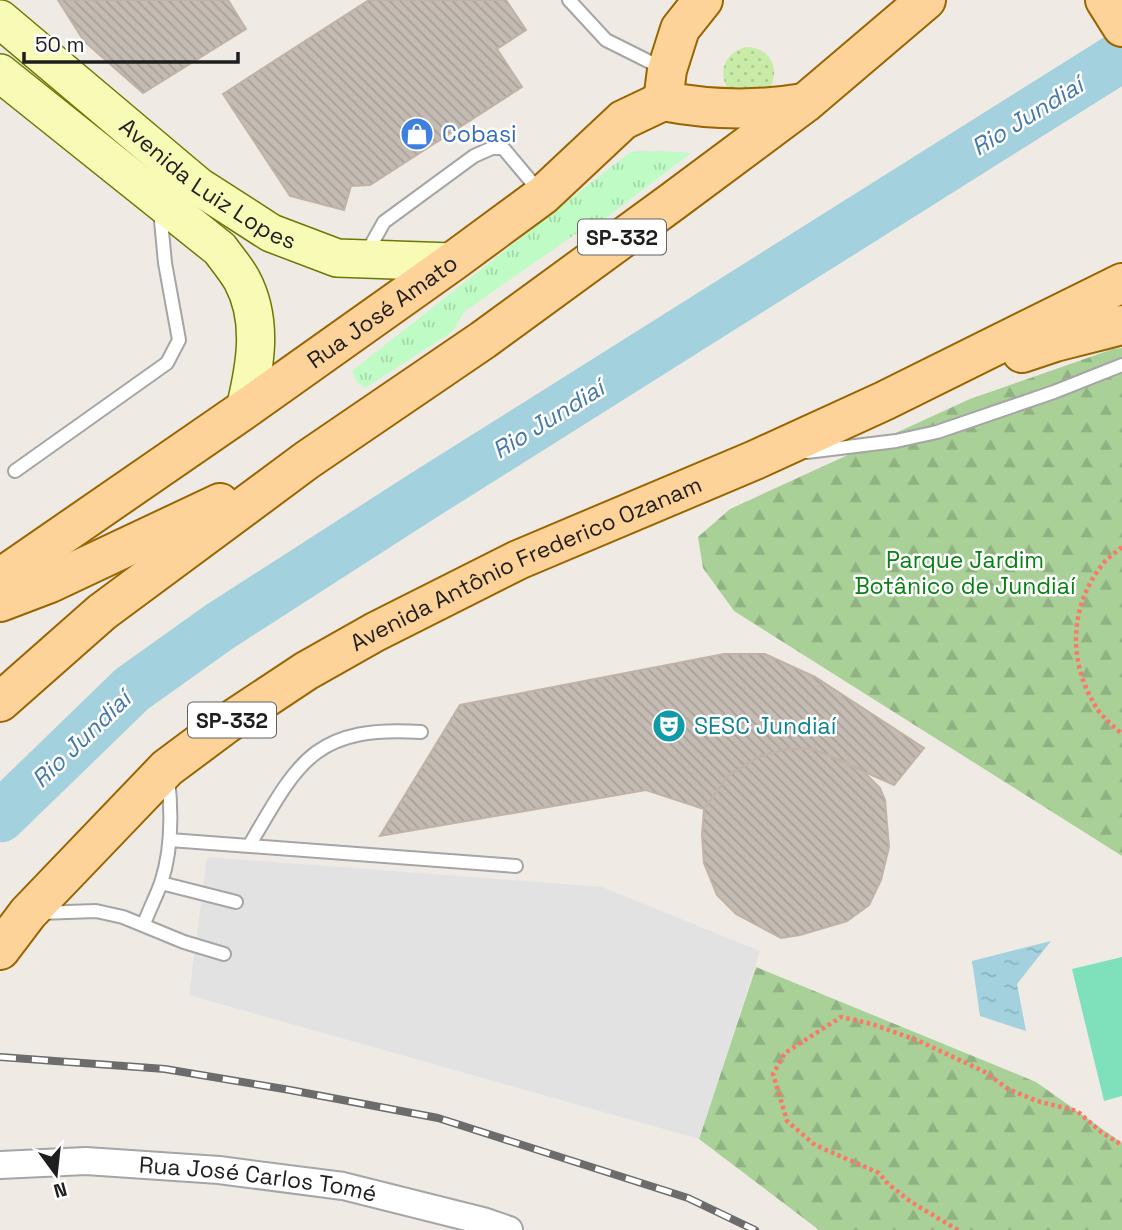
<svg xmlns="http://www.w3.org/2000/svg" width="1122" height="1230" font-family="'Space Grotesk',sans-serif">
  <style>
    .grass { fill: url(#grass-dots) }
    .forest { fill: url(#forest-firs) }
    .park { fill: url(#park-tufts) }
    .pitch { fill: #7fe1bb }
    .parking { fill: #e2e2e2 }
    .water { fill: url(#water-ripples) }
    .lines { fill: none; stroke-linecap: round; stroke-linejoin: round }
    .river { stroke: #a3d1de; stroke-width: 51 }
    .building { fill: url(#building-back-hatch); stroke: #c1b2a6; stroke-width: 2 }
    .lane-casing { stroke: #a5a5a5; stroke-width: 16 }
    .street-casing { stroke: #a5a5a5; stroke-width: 30 }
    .secondary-casing { stroke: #6c7802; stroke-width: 40 }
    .primary-casing { stroke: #986500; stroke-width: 42 }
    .path { stroke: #fe7667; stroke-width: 4.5; stroke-dasharray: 3.5 3.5; stroke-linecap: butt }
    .lane { stroke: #fff; stroke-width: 12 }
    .street { stroke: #fff; stroke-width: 26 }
    .secondary { stroke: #f8fbb6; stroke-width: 37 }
    .primary { stroke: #fed39a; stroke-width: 38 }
    .rail-casing { stroke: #6c6c6c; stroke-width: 8 }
    .rail { stroke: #fff; stroke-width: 5; stroke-dasharray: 16; stroke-linecap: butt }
    .labels { text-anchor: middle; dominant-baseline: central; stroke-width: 5; stroke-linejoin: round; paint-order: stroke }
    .shield { fill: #fff; stroke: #626262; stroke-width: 2 }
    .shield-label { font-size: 21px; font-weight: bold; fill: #1e1e1e }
    .shop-label { font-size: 23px; fill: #366cbe; stroke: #fff; text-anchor: start }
    .street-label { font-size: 23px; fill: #1e1e1e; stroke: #fff }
    .park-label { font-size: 23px; fill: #088012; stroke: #fff }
    .culture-label { font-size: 23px; fill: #0d838f; stroke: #fff; text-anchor: start }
    .water-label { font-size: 24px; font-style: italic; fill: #4577a9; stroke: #fff }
  </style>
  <defs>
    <pattern id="grass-dots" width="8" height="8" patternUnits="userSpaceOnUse" patternTransform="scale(1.75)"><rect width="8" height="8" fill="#c9eba8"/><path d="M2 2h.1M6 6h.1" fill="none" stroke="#acc990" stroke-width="1.8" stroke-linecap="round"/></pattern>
    <pattern id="forest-firs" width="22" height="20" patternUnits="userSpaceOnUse" patternTransform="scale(1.75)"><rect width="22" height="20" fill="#a8d097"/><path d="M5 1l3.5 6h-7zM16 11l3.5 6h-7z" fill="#90b282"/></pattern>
    <pattern id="park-tufts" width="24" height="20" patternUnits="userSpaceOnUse" patternTransform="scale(1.75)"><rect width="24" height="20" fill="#bffbc4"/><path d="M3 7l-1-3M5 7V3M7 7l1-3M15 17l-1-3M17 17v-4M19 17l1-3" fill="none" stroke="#a4d7a8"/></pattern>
    <pattern id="water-ripples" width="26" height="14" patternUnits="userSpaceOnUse" patternTransform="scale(1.75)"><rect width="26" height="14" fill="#a3d1de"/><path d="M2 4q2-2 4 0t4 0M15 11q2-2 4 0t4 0" fill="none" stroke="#8cb3be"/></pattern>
    <pattern id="building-back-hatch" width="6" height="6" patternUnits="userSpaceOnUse" patternTransform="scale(1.75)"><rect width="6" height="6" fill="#c4bbb3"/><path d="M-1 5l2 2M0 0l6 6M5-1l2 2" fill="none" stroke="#a8a09a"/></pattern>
  </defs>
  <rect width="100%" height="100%" fill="#efebe4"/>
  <path class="grass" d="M 746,47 C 769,47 781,67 770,88 L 731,93 C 716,75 723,53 746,47 Z"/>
  <path class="forest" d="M 1122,348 L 1122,856 L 734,611 L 703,568 L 698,537 L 730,509 L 970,399 L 1113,349 Z
    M 756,967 L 1036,1082 L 1122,1143 L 1122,1230 L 819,1230 L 699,1139 Z"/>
  <path class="park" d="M 658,151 L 691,153 L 590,230 L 577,233 L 465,311 L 452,332 L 365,388 L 357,382 L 352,371 L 630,152 Z"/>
  <path class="pitch" d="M 1122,957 L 1122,1096 L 1104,1101 L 1072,969 Z"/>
  <path class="parking" d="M 207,857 L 602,887 L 760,951 L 699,1139 L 189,995 Z"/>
  <path class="water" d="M 1051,941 L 1017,984 L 1026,1031 L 980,1016 L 972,961 Z"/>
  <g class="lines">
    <path class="river" d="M 0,817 L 132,689 L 219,627 L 421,497 L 1122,56"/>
  </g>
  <path class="building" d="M 58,0 L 228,0 L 246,29 L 143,93 L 84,41 Z
    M 369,0 L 506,0 L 526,30 L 497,49 L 522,87 L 370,185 L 351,186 L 344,210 L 290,196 L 223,94 Z
    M 724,654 L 765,654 L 815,677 L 924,748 L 894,785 L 813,749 L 787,749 L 758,757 L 728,776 L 704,809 L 646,790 L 380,836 L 460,705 Z
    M 787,749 L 813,749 L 860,768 L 880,788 L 885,800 L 889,847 L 881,880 L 869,905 L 847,921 L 800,935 L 781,938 L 736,914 L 717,895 L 704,863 L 702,835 L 704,809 L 728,776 L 758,757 Z"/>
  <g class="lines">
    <defs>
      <path id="lane" d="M 569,0 L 606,40 L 664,69
        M 366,254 L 384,222 L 474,156 L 492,148 L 503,148 L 540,192
        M 807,452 L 896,441 L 937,432 L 1054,392 L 1122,365
        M 15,471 L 167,363 L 179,340 L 165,263 L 160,210
        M 170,840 L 516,866
        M 249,846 C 298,762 314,725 421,732
        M 161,883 L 236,902
        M 39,913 L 96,911 L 123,917 L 184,942 L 224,954
        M 144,924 C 149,910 156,897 161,883 C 172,850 172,813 168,778"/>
      <g id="street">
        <path id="s1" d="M 0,1165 L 86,1161 L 219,1170 L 343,1186 L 483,1221 L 509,1230"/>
      </g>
      <g id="secondary">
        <path id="s2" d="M 0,19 L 198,186 L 271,233 L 337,258 L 452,262"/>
        <path d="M 0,73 L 220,249 C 227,259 236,269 242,280 C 264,321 255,367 245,409"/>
      </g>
      <g id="primary">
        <path d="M 1105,0 L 1122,27"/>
        <path d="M 663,101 C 710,110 757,111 804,103"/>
        <path d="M 663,101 L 667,70 L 680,29 L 703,0"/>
        <path d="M 1022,353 L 1055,342 L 1122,325"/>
        <path id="s3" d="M 0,578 L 245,409 L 452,262 L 543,195 L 623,120 L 663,101"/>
        <path d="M 0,602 L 50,583 L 220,503"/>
        <path d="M 0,702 L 102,612 L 307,460 L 483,340 L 672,202 L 805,103 L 926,0"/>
        <path id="s4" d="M 0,950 L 28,913 L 167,768 L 226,724 L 306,671 L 375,632 L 518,560 L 755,460 L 884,401 L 1122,283"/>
      </g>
    </defs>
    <use href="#lane" class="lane-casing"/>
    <use href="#street" class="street-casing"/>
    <use href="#secondary" class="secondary-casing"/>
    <use href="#primary" class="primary-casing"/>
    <path class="path" d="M 1122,547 C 1115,553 1107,558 1102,565 C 1069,607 1068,662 1096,707 C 1102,717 1113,726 1122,734
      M 958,1230 L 911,1202 L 888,1184 L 879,1173 L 815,1145 L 787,1121 L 773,1074 L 785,1053 L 841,1017 L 872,1024 L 919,1041 L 985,1072 L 1008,1089 L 1037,1101 L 1077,1111 L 1101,1132 L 1122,1145"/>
    <use href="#lane" class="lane"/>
    <use href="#street" class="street"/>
    <use href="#secondary" class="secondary"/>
    <use href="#primary" class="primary"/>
    <defs>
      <path id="rail" d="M 0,1057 L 165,1069 L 290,1090 L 438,1118 L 688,1198 L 755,1230"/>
    </defs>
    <use href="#rail" class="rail-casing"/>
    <use href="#rail" class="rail"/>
  </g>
  <defs>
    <symbol id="shop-disc" viewBox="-11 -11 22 22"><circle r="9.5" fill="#3f7fe0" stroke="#fff"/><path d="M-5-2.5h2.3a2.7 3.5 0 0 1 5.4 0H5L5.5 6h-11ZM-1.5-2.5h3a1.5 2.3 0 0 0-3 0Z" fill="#fff"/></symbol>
    <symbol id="theatre-disc" viewBox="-11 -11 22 22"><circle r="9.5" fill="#0f9aa8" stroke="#fff"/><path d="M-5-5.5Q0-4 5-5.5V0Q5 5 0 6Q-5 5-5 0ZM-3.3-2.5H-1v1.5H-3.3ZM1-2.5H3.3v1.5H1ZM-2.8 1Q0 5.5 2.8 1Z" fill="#fff"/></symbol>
  </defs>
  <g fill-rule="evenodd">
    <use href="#shop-disc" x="398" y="115" width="38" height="38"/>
    <use href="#theatre-disc" x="650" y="707" width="38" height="38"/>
  </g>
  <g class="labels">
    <g class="shield">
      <rect x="578" y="219.5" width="88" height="35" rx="5"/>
      <rect x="188" y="702.5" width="88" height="35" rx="5"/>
    </g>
    <g class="shield-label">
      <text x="622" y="237">SP-332</text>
      <text x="232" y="720">SP-332</text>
    </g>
    <g class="shop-label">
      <text x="442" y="134">Cobasi</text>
    </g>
    <g class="street-label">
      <text stroke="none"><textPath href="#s2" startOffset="266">Avenida Luiz Lopes</textPath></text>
      <text stroke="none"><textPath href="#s3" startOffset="466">Rua José Amato</textPath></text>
      <text stroke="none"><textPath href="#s4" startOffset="662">Avenida Antônio Frederico Ozanam</textPath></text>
      <text stroke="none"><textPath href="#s1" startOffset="259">Rua José Carlos Tomé</textPath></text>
    </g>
    <g class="park-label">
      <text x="965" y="560">Parque Jardim<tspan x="965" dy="26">Botânico de Jundiaí</tspan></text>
    </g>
    <g class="culture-label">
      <text x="694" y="726">SESC Jundiaí</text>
    </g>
    <g class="water-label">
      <text transform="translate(1027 116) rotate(-32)">Rio Jundiaí</text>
      <text transform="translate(548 419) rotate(-32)">Rio Jundiaí</text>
      <text transform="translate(81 739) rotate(-44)">Rio Jundiaí</text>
    </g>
  </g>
  <g transform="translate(56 1174) rotate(165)" stroke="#ffffff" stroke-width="5" paint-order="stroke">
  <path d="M0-5L12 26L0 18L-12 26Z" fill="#1e1e1e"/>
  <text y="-10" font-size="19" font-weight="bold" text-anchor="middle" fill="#1e1e1e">N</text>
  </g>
  <path d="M24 52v10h214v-10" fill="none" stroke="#1e1e1e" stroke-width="3.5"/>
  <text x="35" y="52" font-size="21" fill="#1e1e1e" stroke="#ffffff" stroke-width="5" paint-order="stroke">50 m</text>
</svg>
